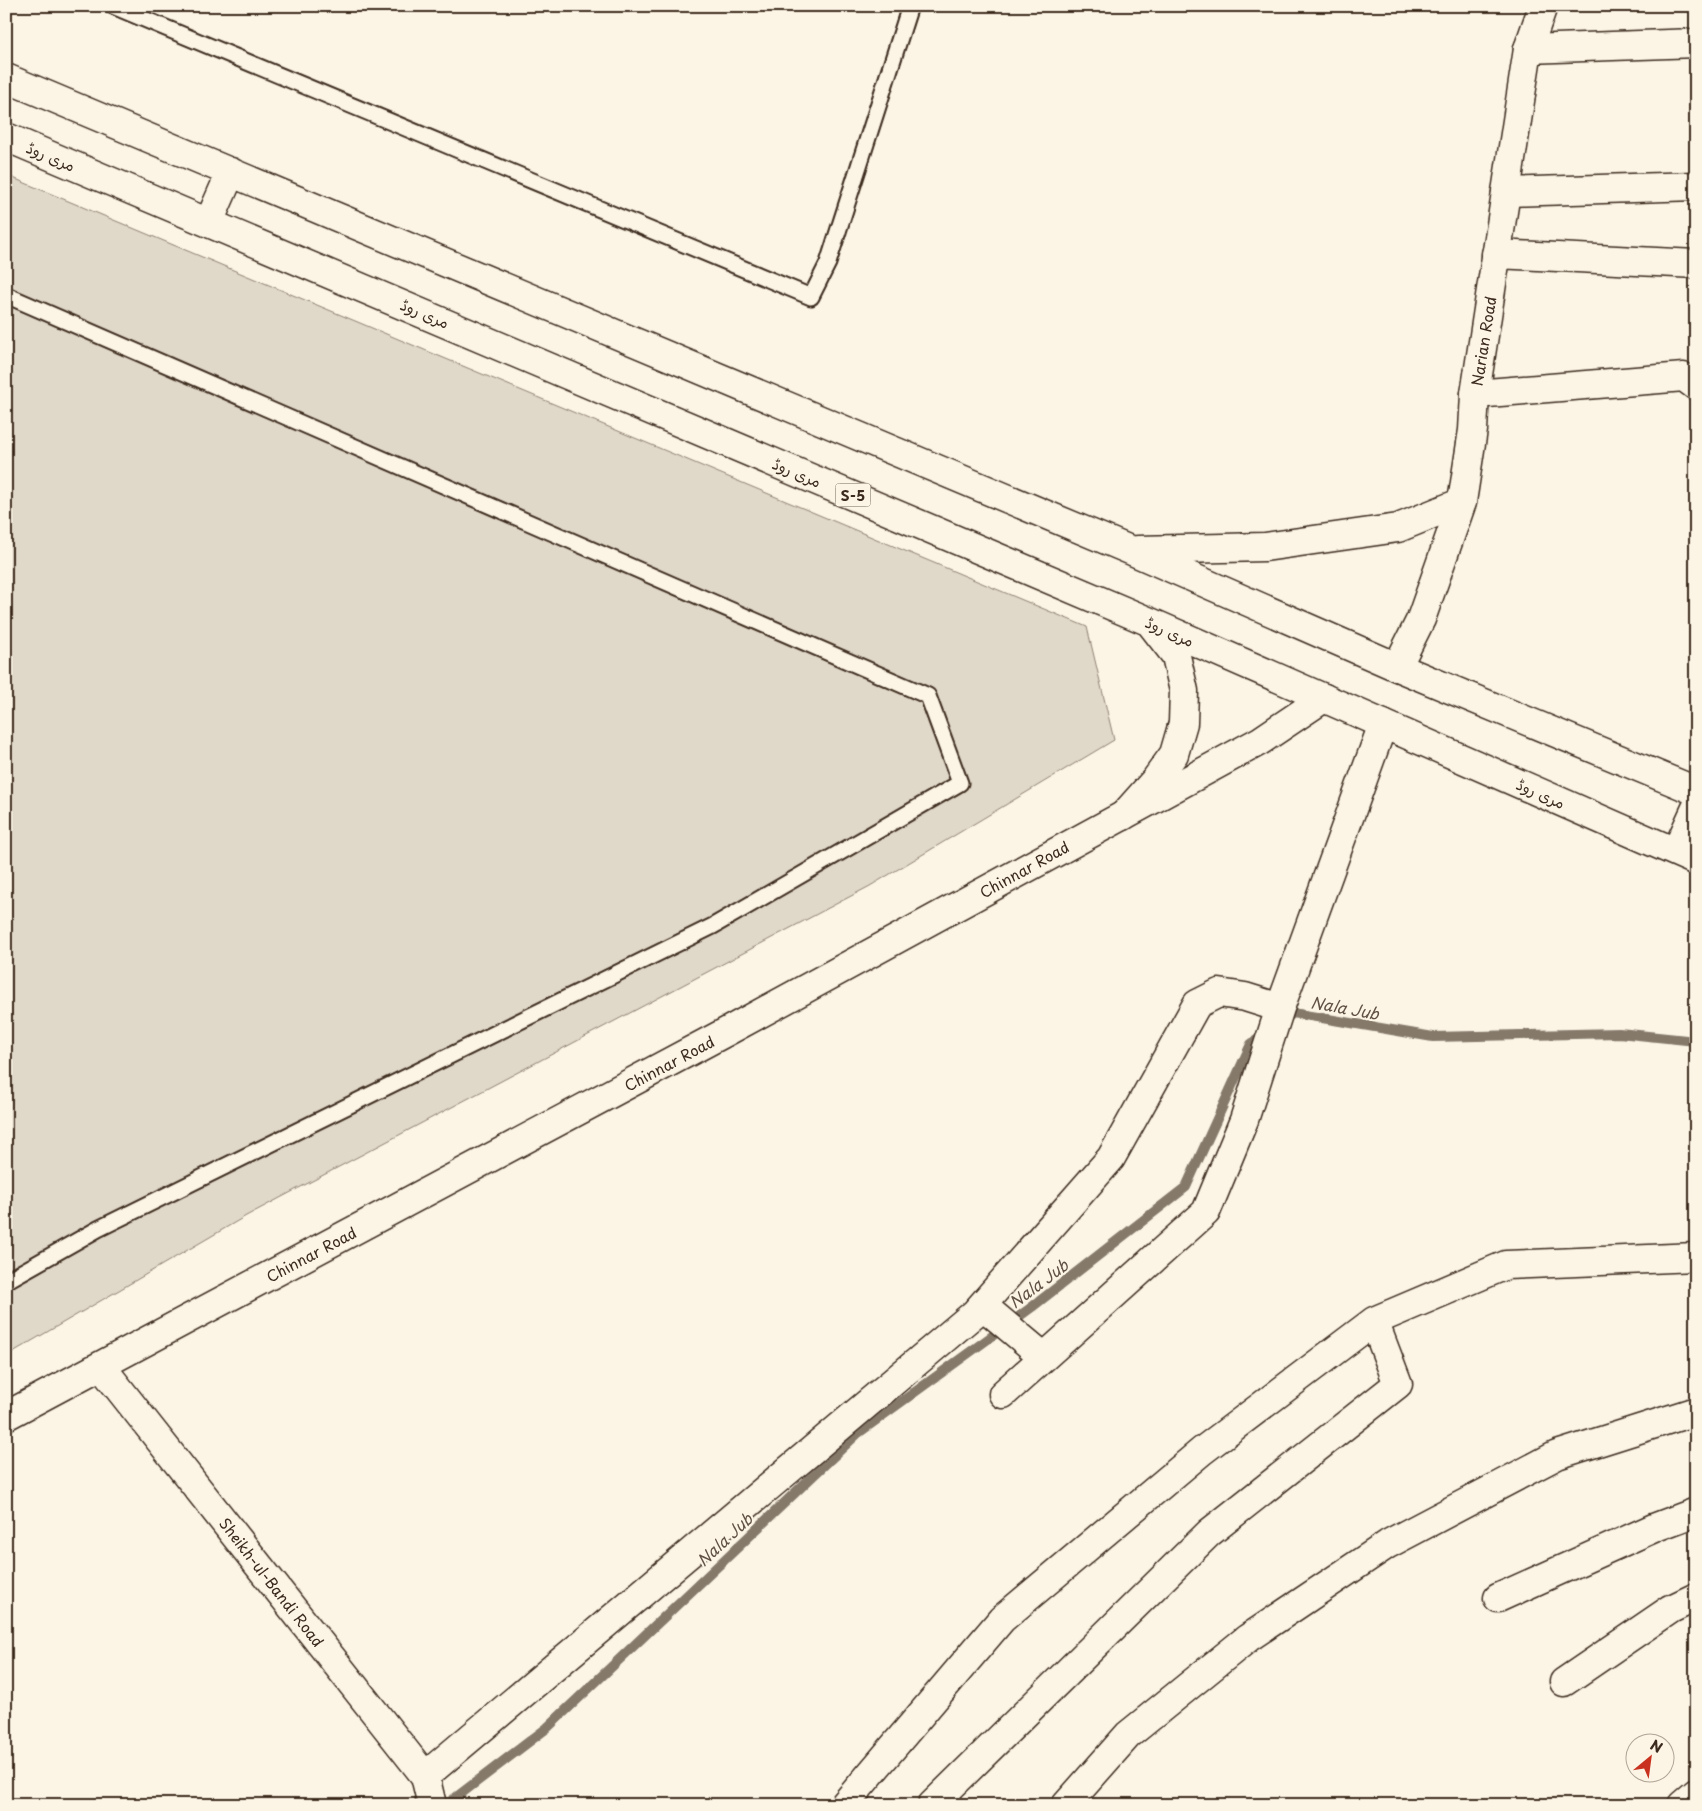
<svg xmlns="http://www.w3.org/2000/svg" width="1702" height="1811" font-family="'Playpen Sans','Playpen Sans Arabic',sans-serif">
  <style>
    .grass { fill: #e0d8c8; stroke: #8e8173 }
    .lines { fill: none; stroke-linecap: round; stroke-linejoin: round }
    .stream { stroke: #85796b; stroke-width: 10 }
    .lane-casing { stroke: #3b2a1e; stroke-width: 19 }
    .street-casing { stroke: #3b2a1e; stroke-width: 31 }
    .secondary-casing { stroke: #3b2a1e; stroke-width: 31 }
    .primary-casing { stroke: #3b2a1e; stroke-width: 31 }
    .lane { stroke: #fcf5e5; stroke-width: 15 }
    .street { stroke: #fcf5e5; stroke-width: 28 }
    .secondary { stroke: #fcf5e5; stroke-width: 28 }
    .primary { stroke: #fcf5e5; stroke-width: 28 }
    .labels { text-anchor: middle; dominant-baseline: central; stroke-width: 4; stroke-linejoin: round; paint-order: stroke }
    .shield { fill: #fcf5e5; stroke: #75675a; stroke-width: 1 }
    .shield-label { font-size: 14px; font-weight: bold; fill: #3b2a1e }
    .street-label { font-size: 15px; fill: #3b2a1e; stroke: #fcf5e5 }
    .water-label { font-size: 16px; font-style: italic; fill: #605144; stroke: #fcf5e5 }
  </style>
  <rect width="100%" height="100%" fill="#fcf5e5"/>
  <filter id="ink" filterUnits="userSpaceOnUse"><feTurbulence type="fractalNoise" baseFrequency=".02" numOctaves="2"/><feDisplacementMap in="SourceGraphic" scale="10" xChannelSelector="R" yChannelSelector="G"/><feConvolveMatrix kernelMatrix="1 2 1 2 8 2 1 2 1" color-interpolation-filters="sRGB"/></filter>
  <g filter="url(#ink)">
    <path class="grass" d="M 6,175 L 1087,627 L 1114,740 L 870,886 L 246,1216 L 6,1356 Z"/>
    <g class="lines">
      <path class="stream" d="M 1283,1021 L 1293,1013 L 1433,1037 L 1619,1033 L 1696,1041
        M 446,1805 L 547,1728 L 857,1434 L 1032,1307 L 1186,1187 L 1251,1044 L 1265,1034"/>
      <defs>
        <path id="lane" d="M 113,6 L 811,297 L 828,263 L 910,6
          M 6,295 L 928,696 L 960,783 L 713,926 L 98,1229 L 6,1281"/>
        <path id="street" d="M 1528,49 L 1696,43
          M 1506,192 L 1696,186
          M 1496,254 L 1696,264
          M 1475,394 L 1684,377 L 1696,386
          M 982,1305 L 1044,1357
          M 101,1366 L 425,1776 L 432,1805
          M 1003,1394 L 1206,1212 L 1244,1120 L 1280,1008 L 1383,724
          M 1498,1598 L 1656,1527 L 1696,1512
          M 1564,1682 L 1671,1609 L 1696,1597
          M 425,1776 L 975,1313 L 1111,1158 L 1197,1004 L 1219,993 L 1245,997 L 1280,1008
          M 844,1805 L 1002,1619 L 1202,1451 L 1374,1321
          M 932,1805 L 1209,1533 L 1398,1384 L 1374,1321 L 1506,1265 L 1696,1257
          M 1066,1805 L 1128,1735 L 1248,1638 L 1388,1544 L 1557,1455 L 1696,1411
          M 1682,1805 L 1696,1793"/>
        <path id="secondary" d="M 1397,667 L 1421,619 L 1462,502 L 1473,430 L 1475,394 L 1528,49 L 1543,6
          M 6,1416 L 726,1032 L 1260,741 L 1324,698"/>
        <path id="primary" d="M 6,78 L 1130,550 L 1397,667 L 1696,791
          M 6,137 L 1150,622 L 1696,861
          M 209,222 L 231,172
          M 1138,550 L 1265,547 L 1398,528 L 1462,502
          M 1123,816 L 1156,779 L 1174,754 L 1183,723 L 1184,691 L 1176,656 L 1151,624
          M 1676,852 L 1696,808"/>
      </defs>
      <use href="#lane" class="lane-casing"/>
      <use href="#street" class="street-casing"/>
      <use href="#secondary" class="secondary-casing"/>
      <use href="#primary" class="primary-casing"/>
      <use href="#lane" class="lane"/>
      <use href="#street" class="street"/>
      <use href="#secondary" class="secondary"/>
      <use href="#primary" class="primary"/>
    </g>
  </g>
  <g class="labels">
    <rect class="shield" x="835.5" y="483.5" width="35" height="23" rx="4"/>
    <g class="shield-label">
      <text x="853" y="495">S-5</text>
    </g>
    <g class="street-label">
      <text transform="translate(51 156) rotate(23)">مری روڈ</text>
      <text transform="translate(425 313) rotate(23)">مری روڈ</text>
      <text transform="translate(1483 341) rotate(-81)">Narian Road</text>
      <text transform="translate(797 472) rotate(23)">مری روڈ</text>
      <text transform="translate(1170 631) rotate(24)">مری روڈ</text>
      <text transform="translate(1541 793) rotate(24)">مری روڈ</text>
      <text transform="translate(1024 869) rotate(-29)">Chinnar Road</text>
      <text transform="translate(669 1063) rotate(-28)">Chinnar Road</text>
      <text transform="translate(311 1254) rotate(-28)">Chinnar Road</text>
      <text transform="translate(272 1582) rotate(52)">Sheikh-ul-Bandi Road</text>
    </g>
    <g class="water-label">
      <text transform="translate(1345 1007) rotate(10)">Nala Jub</text>
      <text transform="translate(1038 1283) rotate(-37)">Nala Jub</text>
      <text transform="translate(724 1539) rotate(-43)">Nala Jub</text>
    </g>
  </g>
  <rect width="1702" height="1811" fill="none" stroke="#fcf5e5" stroke-width="25"/>
  <rect x="12" y="12" width="1677" height="1786" fill="none" stroke="#3b2a1e" stroke-width="2" filter="url(#ink)"/>
  <g transform="translate(1650 1758) rotate(29)"><circle r="24" fill="#fcf5e5" stroke="#afa495"/>
  <path d="M0-4L9 19L0 12L-9 19Z" fill="#c8321e"/>
  <text y="-8" font-size="14" font-weight="bold" text-anchor="middle" fill="#3b2a1e">N</text>
  </g>
</svg>
